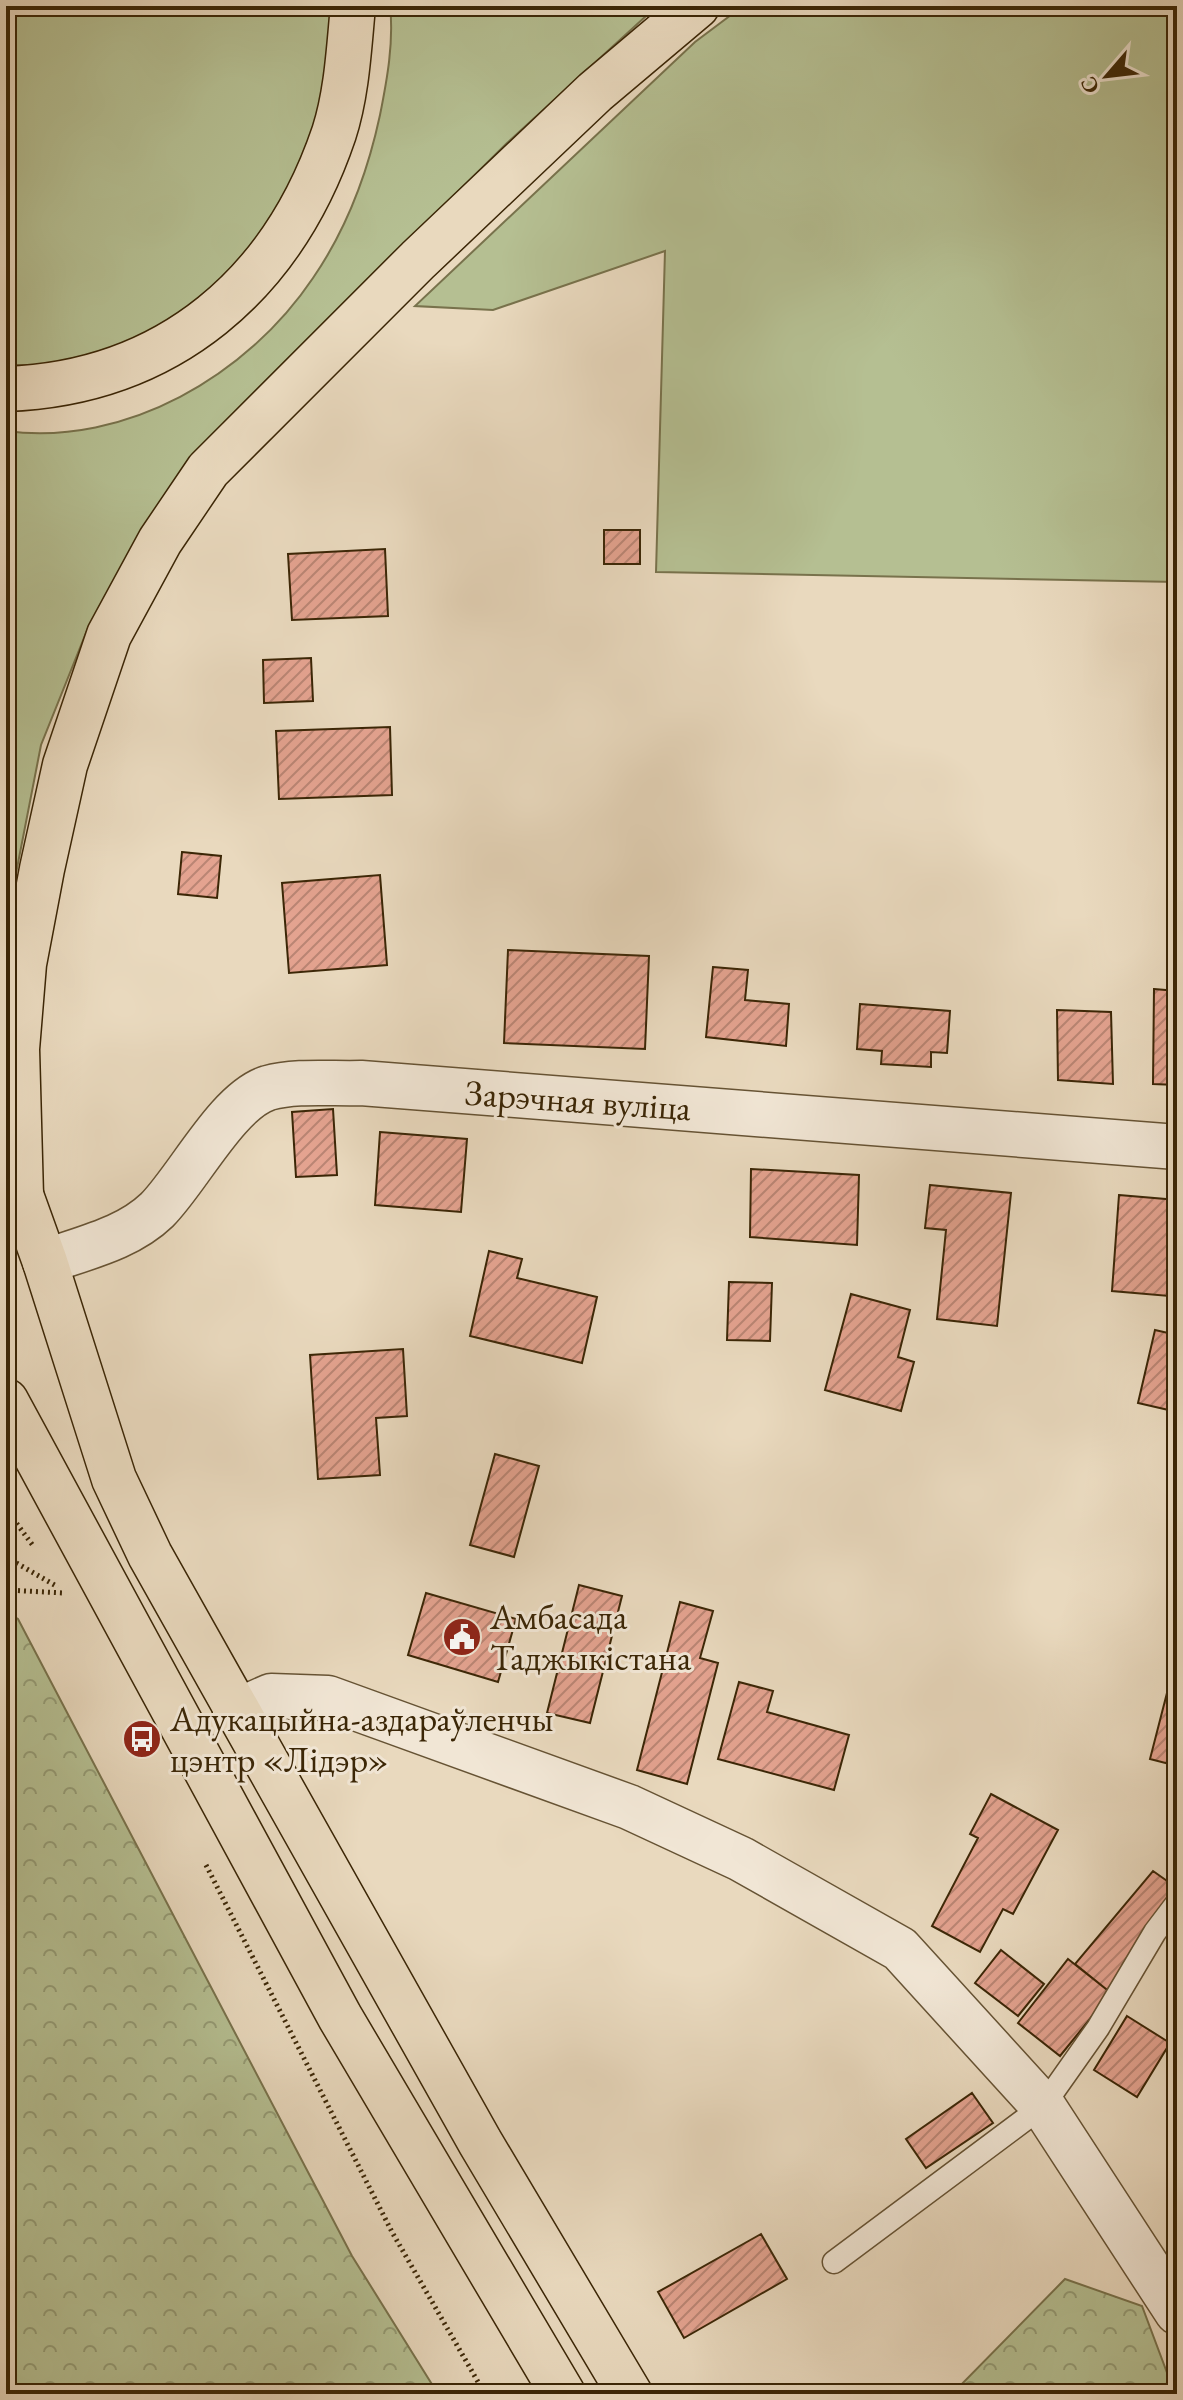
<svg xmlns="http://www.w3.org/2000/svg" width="1183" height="2400" font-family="'EB Garamond',serif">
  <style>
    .green { fill: #b5bf92; stroke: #78724c; stroke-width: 2 }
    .forest { fill: url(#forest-crowns); stroke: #78724c; stroke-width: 2 }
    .building { fill: url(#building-hatch); stroke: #3b2606; stroke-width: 2 }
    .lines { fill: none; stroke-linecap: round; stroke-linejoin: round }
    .service-casing { stroke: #665334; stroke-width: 25 }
    .minor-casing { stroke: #665334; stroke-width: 47 }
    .primary-casing { stroke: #3b2606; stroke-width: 47 }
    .trunk-casing { stroke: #3b2606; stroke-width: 47 }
    .path { stroke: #3b2606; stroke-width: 5; stroke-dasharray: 2 4; stroke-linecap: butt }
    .service { stroke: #f1e6d5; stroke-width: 22 }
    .minor { stroke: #f1e6d5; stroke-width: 44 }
    .primary { stroke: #e9d9be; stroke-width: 44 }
    .trunk { stroke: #e9d9be; stroke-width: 44 }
    .labels { text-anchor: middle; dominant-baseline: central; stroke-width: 6; stroke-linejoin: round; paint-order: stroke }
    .street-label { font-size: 36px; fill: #3b2606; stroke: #f1e6d5 }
    .poi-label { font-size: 36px; fill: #3b2606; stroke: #f1e6d5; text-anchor: start }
  </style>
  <defs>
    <pattern id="forest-crowns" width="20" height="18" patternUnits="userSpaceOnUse" patternTransform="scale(2)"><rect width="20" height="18" fill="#b5bf92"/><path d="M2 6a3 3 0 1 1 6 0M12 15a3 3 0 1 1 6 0" fill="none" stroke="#949b75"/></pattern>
    <pattern id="building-hatch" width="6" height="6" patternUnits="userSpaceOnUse" patternTransform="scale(2)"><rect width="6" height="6" fill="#e4a390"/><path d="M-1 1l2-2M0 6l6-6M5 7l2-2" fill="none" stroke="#ba8574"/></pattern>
  </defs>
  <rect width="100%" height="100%" fill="#e9d9be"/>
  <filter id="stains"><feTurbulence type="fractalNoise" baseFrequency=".0025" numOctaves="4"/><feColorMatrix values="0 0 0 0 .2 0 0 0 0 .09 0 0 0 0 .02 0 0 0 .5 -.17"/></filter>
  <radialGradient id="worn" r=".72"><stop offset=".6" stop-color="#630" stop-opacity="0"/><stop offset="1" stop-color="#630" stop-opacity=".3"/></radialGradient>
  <path class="green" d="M 6,6 L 347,6 L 340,88 L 243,280 L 125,350 L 58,365 L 6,365 Z
    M 390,6 L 657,6 L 506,144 L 305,343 L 130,552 L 88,628 L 41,745 L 12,894 L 6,989 L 6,431 C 126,447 248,375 313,278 C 346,230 368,171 380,115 C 387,80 394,42 390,6 Z
    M 743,6 L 1177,6 L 1177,582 L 656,572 L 665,251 L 493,310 L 415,306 L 695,42 Z"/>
  <path class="forest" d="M 6,1612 L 18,1619 L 352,2256 L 438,2394 L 6,2394 Z
    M 1065,2279 L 1142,2306 L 1175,2394 L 952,2394 Z"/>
  <path class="building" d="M 604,530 L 640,530 L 640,564 L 604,564 Z
    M 385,549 L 388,616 L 292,620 L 288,554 Z
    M 311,658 L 313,701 L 264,703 L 263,660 Z
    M 390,727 L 392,795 L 279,799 L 276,731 Z
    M 182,852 L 221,856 L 217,898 L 178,894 Z
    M 380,875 L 387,965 L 289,973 L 282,883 Z
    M 508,950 L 649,956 L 645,1049 L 504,1043 Z
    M 713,967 L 748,970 L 745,1000 L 789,1004 L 786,1046 L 706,1037 Z
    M 1154,989 L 1177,991 L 1177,1085 L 1153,1084 Z
    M 860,1004 L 950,1011 L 947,1053 L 931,1052 L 931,1067 L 881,1064 L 882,1051 L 857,1049 Z
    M 1057,1010 L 1111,1012 L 1113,1084 L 1058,1080 Z
    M 333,1109 L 337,1175 L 296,1177 L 292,1112 Z
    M 380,1132 L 467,1139 L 461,1212 L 375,1205 Z
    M 751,1169 L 859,1175 L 857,1245 L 750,1237 Z
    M 930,1185 L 1011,1193 L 997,1326 L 937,1319 L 946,1230 L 925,1228 Z
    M 1119,1195 L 1177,1200 L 1177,1266 L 1171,1265 L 1169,1296 L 1112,1291 Z
    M 489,1251 L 522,1259 L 517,1278 L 597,1297 L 582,1363 L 470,1336 Z
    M 729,1282 L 772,1283 L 770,1341 L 727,1340 Z
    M 851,1294 L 910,1310 L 898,1357 L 914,1362 L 901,1411 L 825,1390 Z
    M 1155,1330 L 1177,1335 L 1177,1397 L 1173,1411 L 1138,1403 Z
    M 403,1349 L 407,1416 L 376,1418 L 380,1475 L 318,1479 L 310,1355 Z
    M 495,1454 L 539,1466 L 514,1557 L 470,1545 Z
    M 1177,1570 L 1177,1599 L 1170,1597 Z
    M 579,1585 L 622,1596 L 590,1723 L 547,1713 Z
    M 426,1593 L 516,1619 L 498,1682 L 408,1655 Z
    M 680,1602 L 713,1611 L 700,1658 L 718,1663 L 687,1784 L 637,1770 Z
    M 1177,1654 L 1177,1766 L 1150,1759 Z
    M 739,1682 L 773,1691 L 767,1712 L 849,1735 L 834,1790 L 718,1759 Z
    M 991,1794 L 1058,1830 L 1013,1914 L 1003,1909 L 980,1952 L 932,1926 L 978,1838 L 970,1834 Z
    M 1153,1871 L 1177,1888 L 1111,1993 L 1075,1964 Z
    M 1001,1950 L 1044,1984 L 1018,2016 L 975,1983 Z
    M 1068,1959 L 1111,1993 L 1060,2056 L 1018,2023 Z
    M 1127,2016 L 1170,2043 L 1137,2097 L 1094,2070 Z
    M 972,2093 L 993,2123 L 926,2168 L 906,2139 Z
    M 761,2234 L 787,2279 L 684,2338 L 658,2292 Z"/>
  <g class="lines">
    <defs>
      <path id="service" d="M 834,2262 L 1043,2106 L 1098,2028 L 1155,1932 L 1177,1903"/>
      <path id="minor" d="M 45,1262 C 83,1248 127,1239 157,1210 C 188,1179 227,1101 268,1088 C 296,1080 332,1084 361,1083 L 1177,1147
        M 235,1712 L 271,1696 L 328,1698 L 629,1807 L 741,1859 L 900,1949 L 1043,2106 L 1177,2312"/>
      <path id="primary" d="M 8,1159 L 45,1262 L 114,1479 L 150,1555 L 480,2142 L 630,2394
        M 6,1401 L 340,2017 L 563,2394"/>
      <path id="trunk" d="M 6,389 C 169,383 283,284 334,133 C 347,93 349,47 353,6
        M 21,1196 L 17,1049 L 24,964 L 42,869 L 65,765 L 109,635 L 160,541 L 208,470 L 418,260 L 595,92 L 697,6"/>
    </defs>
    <use href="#service" class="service-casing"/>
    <use href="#minor" class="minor-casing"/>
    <use href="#primary" class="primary-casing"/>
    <use href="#trunk" class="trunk-casing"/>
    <path class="path" d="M 6,1509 L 34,1547
      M 6,1557 L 58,1587
      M 6,1590 L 64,1593
      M 206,1865 L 392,2232 L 485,2394"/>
    <use href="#service" class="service"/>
    <use href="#minor" class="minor"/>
    <use href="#primary" class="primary"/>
    <use href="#trunk" class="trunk"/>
  </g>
  <defs>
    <symbol id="civic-disc" viewBox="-11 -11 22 22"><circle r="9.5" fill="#8f2418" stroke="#f1e6d5"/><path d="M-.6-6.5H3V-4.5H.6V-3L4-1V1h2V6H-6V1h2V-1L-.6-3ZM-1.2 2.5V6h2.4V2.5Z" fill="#fff"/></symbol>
    <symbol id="bus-disc" viewBox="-11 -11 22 22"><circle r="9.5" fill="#8f2418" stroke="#f1e6d5"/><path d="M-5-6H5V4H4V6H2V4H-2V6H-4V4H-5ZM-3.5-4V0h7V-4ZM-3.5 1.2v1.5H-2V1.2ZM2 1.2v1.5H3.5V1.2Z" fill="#fff"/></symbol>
  </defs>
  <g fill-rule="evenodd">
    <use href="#civic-disc" x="440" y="1615" width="44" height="44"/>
    <use href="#bus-disc" x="120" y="1717" width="44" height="44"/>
  </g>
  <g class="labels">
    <g class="street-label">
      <text transform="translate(578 1100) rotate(4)">Зарэчная вуліца</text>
    </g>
    <g class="poi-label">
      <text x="490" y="1616">Амбасада<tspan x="490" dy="41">Таджыкістана</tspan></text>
      <text x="170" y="1718">Адукацыйна-аздараўленчы<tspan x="170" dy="41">цэнтр «Лідэр»</tspan></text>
    </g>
  </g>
  <rect width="1183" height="2400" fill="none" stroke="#e9d9be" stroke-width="32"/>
  <rect x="8" y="8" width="1167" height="2384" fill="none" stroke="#3b2606" stroke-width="4"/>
  <rect x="16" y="16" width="1151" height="2368" fill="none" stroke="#3b2606" stroke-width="2"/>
  <g transform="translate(1107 76) rotate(242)" stroke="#f1e6d5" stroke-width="6" paint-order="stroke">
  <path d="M0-6L14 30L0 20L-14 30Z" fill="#3b2606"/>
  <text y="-12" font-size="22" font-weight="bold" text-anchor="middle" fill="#3b2606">С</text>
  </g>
  <rect width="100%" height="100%" filter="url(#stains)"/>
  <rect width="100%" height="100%" fill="url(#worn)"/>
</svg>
